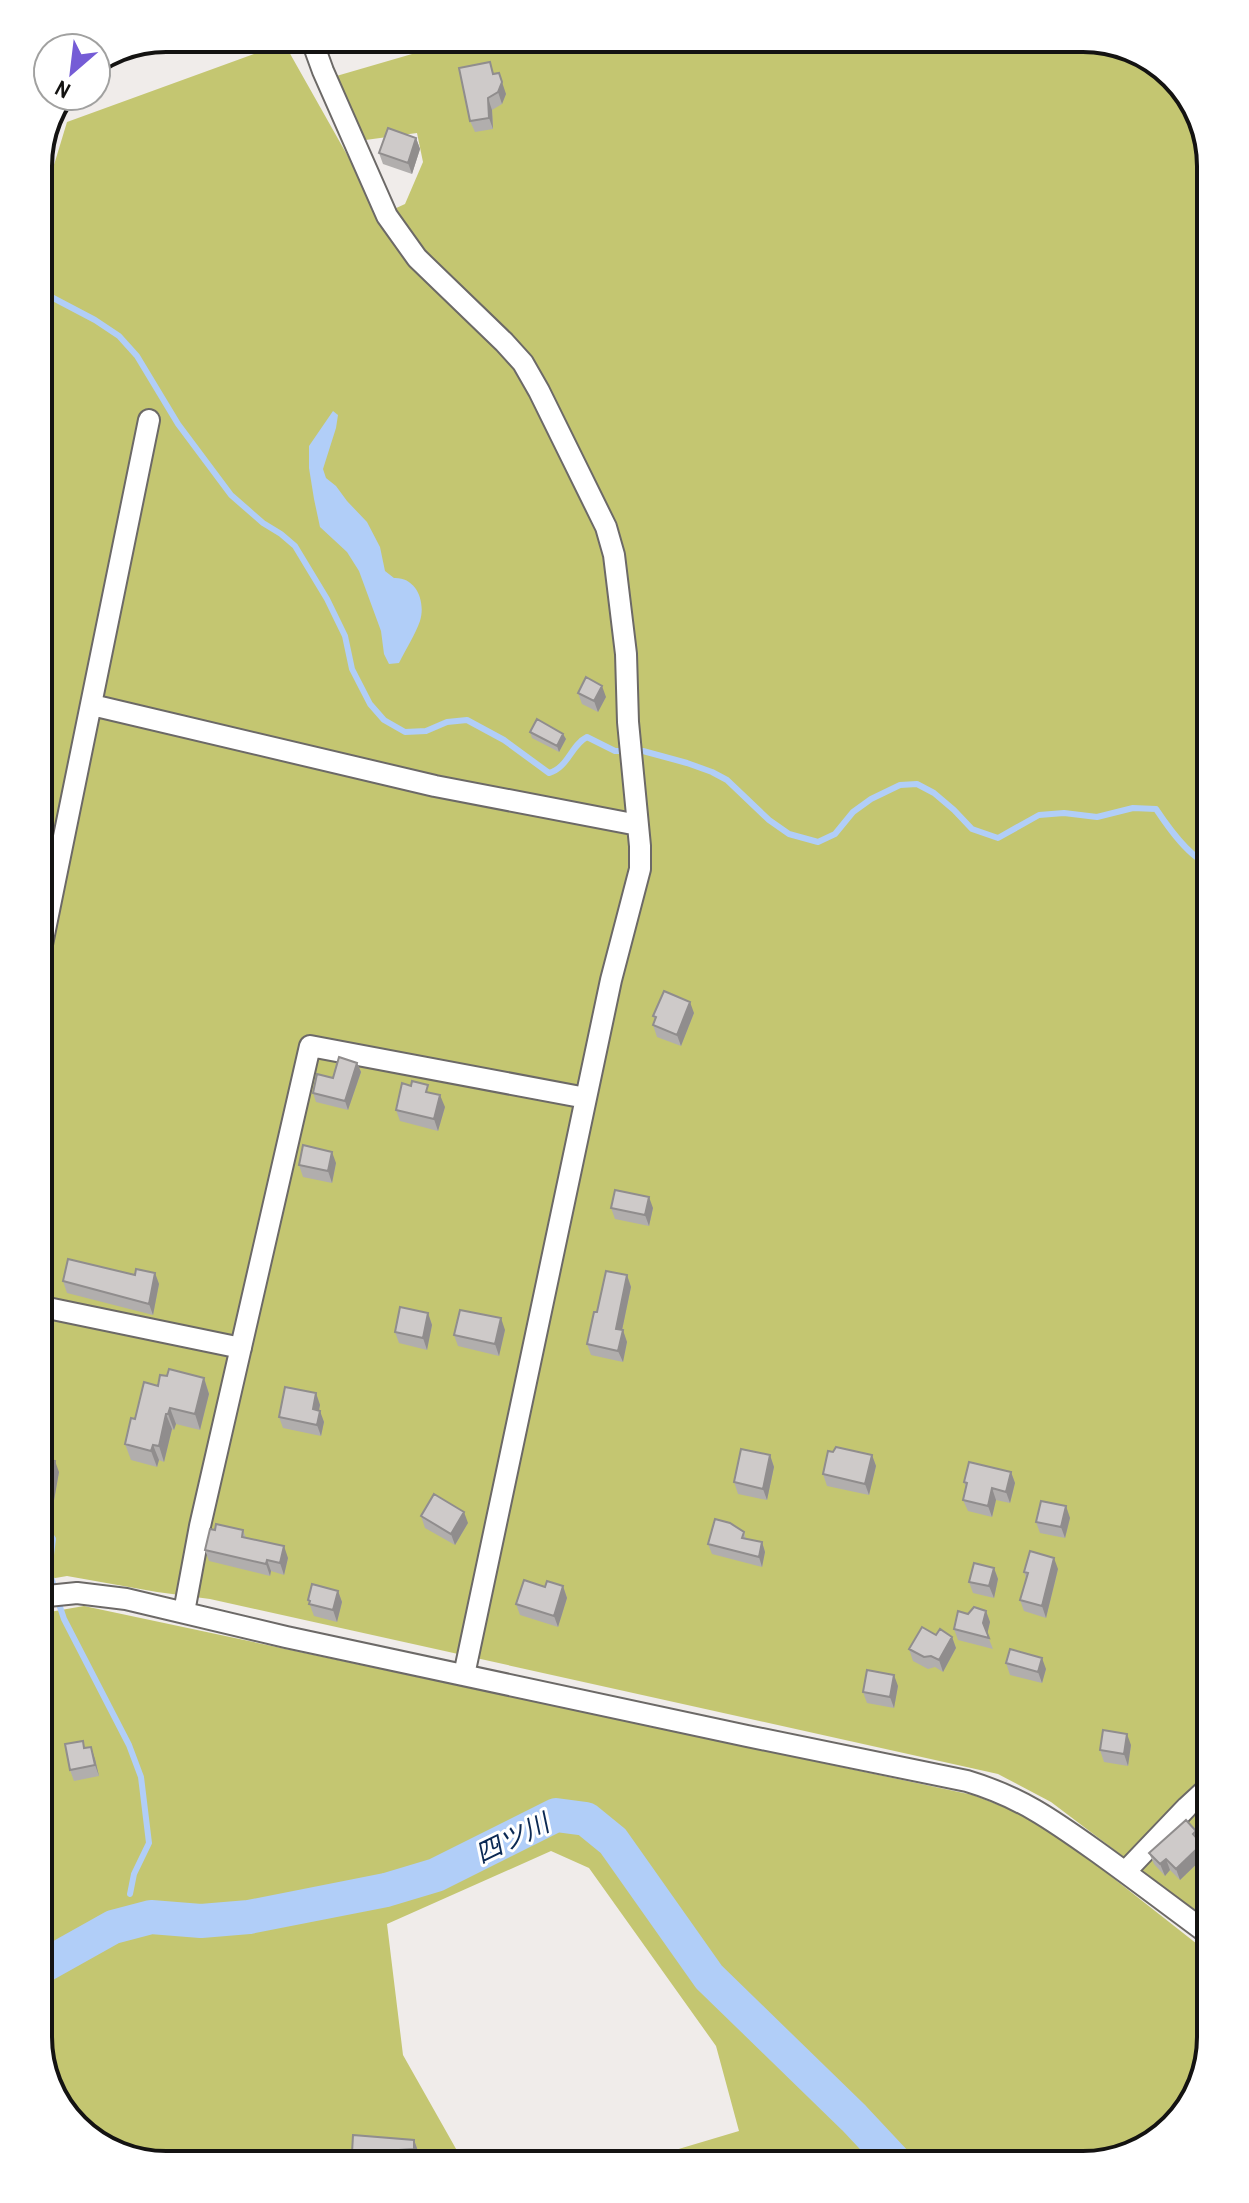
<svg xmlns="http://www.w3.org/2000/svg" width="1249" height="2203" font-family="'Archivo Narrow','Noto Sans JP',sans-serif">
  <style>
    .green { fill: #c4c671 }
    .water { fill: #b1cef8 }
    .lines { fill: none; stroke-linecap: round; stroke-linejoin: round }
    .stream { stroke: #b1cef8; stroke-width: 6 }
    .river { stroke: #b1cef8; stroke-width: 34 }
    .minor-casing { stroke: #6c6967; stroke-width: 24 }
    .minor { stroke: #fff; stroke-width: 20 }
    .wall { fill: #b1aead }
    .shaded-wall { fill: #908d8d }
    .building { fill: #cecac9; stroke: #908d8d; stroke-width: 2 }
    .labels { text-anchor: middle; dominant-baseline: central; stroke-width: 6; stroke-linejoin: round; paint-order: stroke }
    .water-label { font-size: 26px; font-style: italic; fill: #0b2954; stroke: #fff }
    .rim { fill: none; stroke: #141312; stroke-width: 4 }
  </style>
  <rect width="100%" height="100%" fill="#f0ecea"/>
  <path class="green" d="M 532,38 L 1091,38 L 1154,60 L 1198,110 L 1211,167 L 1211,1923 L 1051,1802 L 998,1774 L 210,1599 L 157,1592 L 67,1576 L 38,1581 L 38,203 L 44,198 L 67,122 L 284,43 L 381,215 L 405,204 L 423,162 L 417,133 L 358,141 L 333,77 L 412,54 Z
    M 84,1606 L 973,1795 L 1042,1822 L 1211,1955 L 1211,2037 L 1190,2108 L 1139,2152 L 1082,2165 L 625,2165 L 739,2131 L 716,2046 L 589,1868 L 551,1851 L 387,1924 L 403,2055 L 464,2163 L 469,2165 L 159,2165 L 95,2144 L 51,2093 L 38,2036 L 38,1614 Z"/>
  <path class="water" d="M 333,411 L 338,415 L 336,428 L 323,469 L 326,478 L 336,486 L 347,501 L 367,522 L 380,547 L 385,571 L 394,578 C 416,577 426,601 420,621 C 415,635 406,649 399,663 L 389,664 L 384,654 L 381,631 L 359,571 L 347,552 L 320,527 L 314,499 L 309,468 L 309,446 Z"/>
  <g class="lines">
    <path class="stream" d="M 38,290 L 95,320 L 119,336 L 137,356 L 178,424 L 231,495 L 263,523 L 281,534 L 295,546 L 327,599 L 345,636 L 352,669 L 370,704 L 384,720 L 405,732 L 426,731 L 447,722 L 467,720 L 504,740 L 549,773 C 568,768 571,745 587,737 L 615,751 L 643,751 L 687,763 L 712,772 L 727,780 L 769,820 L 789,834 L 818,842 L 835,834 L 853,812 L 871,799 L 900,785 L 917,784 L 934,793 L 954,810 L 972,829 L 998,838 L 1039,815 L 1064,813 L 1097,817 L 1133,808 L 1156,809 C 1168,827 1190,859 1211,865
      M 38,1516 L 53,1539 L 49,1571 L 55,1590
      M 58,1601 L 64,1619 L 129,1745 L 141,1777 L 149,1843 L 134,1874 L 130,1894"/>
    <path class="river" d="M 38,1969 L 113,1927 L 151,1917 L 201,1921 L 249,1917 L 386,1890 L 436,1875 L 556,1815 L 586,1819 L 613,1841 L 709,1977 L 854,2118 L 898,2165"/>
    <defs>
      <path id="minor" d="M 311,38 L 323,71 L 387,216 L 417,258 L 504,342 L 523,363 L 539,391 L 606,527 L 614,555 L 626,654 L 628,722 L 640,846 L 640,869 L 611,980 L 464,1675
        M 92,705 L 435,786 L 638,825
        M 38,964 L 149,420
        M 38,1306 L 241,1348
        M 38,1597 L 77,1593 L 126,1599 L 286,1637 L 747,1736 L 967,1781 C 1020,1797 1051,1819 1096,1851 C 1135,1879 1173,1908 1211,1936
        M 184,1612 L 200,1526 L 310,1046 L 586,1098
        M 1125,1872 L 1187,1807 L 1211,1785"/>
    </defs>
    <use href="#minor" class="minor-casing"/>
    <use href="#minor" class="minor"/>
  </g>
  <path class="wall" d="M 420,38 L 434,38 L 421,41 Z
    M 495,74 L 506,94 L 502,104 L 492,110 L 493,129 L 475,132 L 470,121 Z
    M 416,138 L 420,149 L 412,174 L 383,164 L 379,153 Z
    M 578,693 L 606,697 L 598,712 L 582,704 Z
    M 530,732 L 563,734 L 566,739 L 559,752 L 532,738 Z
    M 694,1013 L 681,1046 L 657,1037 L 653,1025 L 655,1020 L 653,1016 Z
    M 357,1063 L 361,1072 L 348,1110 L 316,1102 L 313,1093 L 333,1078 Z
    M 445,1107 L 438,1131 L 400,1121 L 396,1110 Z
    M 336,1163 L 332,1183 L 303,1177 L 299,1165 Z
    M 611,1208 L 653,1208 L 649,1226 L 615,1219 Z
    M 155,1273 L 159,1284 L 153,1315 L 67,1293 L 63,1281 Z
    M 627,1275 L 631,1287 L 622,1330 L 627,1342 L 623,1362 L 591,1355 L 587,1344 L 597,1312 Z
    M 428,1313 L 432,1325 L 427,1350 L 399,1343 L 395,1332 Z
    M 505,1330 L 499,1356 L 458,1346 L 454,1335 Z
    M 167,1376 L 204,1378 L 209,1394 L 200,1430 L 176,1424 L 174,1430 L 172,1429 L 164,1462 L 159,1460 L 157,1467 L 131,1460 L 125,1444 L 135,1419 L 158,1386 Z
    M 316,1393 L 320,1405 L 319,1410 L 324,1422 L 321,1436 L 283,1428 L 279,1417 Z
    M 770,1455 L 774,1467 L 767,1500 L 738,1494 L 734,1482 Z
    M 872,1455 L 876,1466 L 869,1495 L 827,1486 L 823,1474 Z
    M 38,1463 L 59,1472 L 53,1506 L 38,1503 Z
    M 987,1467 L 1011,1472 L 1015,1483 L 1010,1503 L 996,1500 L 992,1517 L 968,1511 L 963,1500 L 966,1488 L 964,1482 Z
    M 1066,1506 L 1070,1518 L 1065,1538 L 1040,1533 L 1036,1522 Z
    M 421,1516 L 468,1523 L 455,1545 L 425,1528 Z
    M 215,1530 L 243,1530 L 246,1538 L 288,1558 L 284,1575 L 271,1571 L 270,1576 L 209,1561 L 205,1550 Z
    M 744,1532 L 746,1539 L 762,1542 L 765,1552 L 762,1567 L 712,1554 L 708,1544 Z
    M 994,1568 L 998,1579 L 994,1598 L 973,1593 L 969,1582 Z
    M 1058,1569 L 1046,1618 L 1024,1611 L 1020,1600 L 1026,1578 L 1024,1572 Z
    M 563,1586 L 567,1598 L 558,1627 L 520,1615 L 516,1604 L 545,1587 Z
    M 338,1591 L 342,1602 L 337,1622 L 314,1616 L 308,1600 Z
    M 986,1611 L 990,1622 L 987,1634 L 993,1649 L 958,1640 L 954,1629 L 968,1614 Z
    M 936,1635 L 952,1637 L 956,1648 L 943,1672 L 935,1667 L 928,1669 L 913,1661 L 909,1649 Z
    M 1006,1663 L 1046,1669 L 1042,1683 L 1010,1675 Z
    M 898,1686 L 894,1708 L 867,1703 L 863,1692 Z
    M 1131,1745 L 1128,1766 L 1104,1762 L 1100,1750 Z
    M 85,1748 L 95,1759 L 99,1776 L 74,1781 L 70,1770 Z
    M 1196,1831 L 1206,1855 L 1180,1880 L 1170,1870 L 1165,1876 L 1154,1864 L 1149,1853 Z
    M 414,2140 L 418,2151 L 417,2159 L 356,2163 L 352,2153 Z"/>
  <path class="shaded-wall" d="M 499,73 L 506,94 L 502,104 L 498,92 Z
    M 488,98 L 492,110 L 493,129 L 489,118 Z
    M 416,138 L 420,149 L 412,174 L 408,163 Z
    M 602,686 L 606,697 L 598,712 L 594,701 Z
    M 563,734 L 566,739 L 559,752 L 557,746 Z
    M 690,1002 L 694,1013 L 681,1046 L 677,1035 Z
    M 357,1063 L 361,1072 L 348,1110 L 345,1101 Z
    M 440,1095 L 445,1107 L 438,1131 L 434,1119 Z
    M 332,1152 L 336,1163 L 332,1183 L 328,1171 Z
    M 649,1197 L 653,1208 L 649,1226 L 645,1215 Z
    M 155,1273 L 159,1284 L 153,1315 L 149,1304 Z
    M 627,1275 L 631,1287 L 620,1340 L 616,1329 Z
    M 428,1313 L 432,1325 L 427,1350 L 423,1338 Z
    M 501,1318 L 505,1330 L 499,1356 L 495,1344 Z
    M 623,1330 L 627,1342 L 623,1362 L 618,1351 Z
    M 204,1378 L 209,1394 L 200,1430 L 195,1414 Z
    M 316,1393 L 320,1405 L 317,1420 L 313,1409 Z
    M 170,1408 L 176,1424 L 174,1430 L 168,1414 Z
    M 320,1411 L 324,1422 L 321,1436 L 317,1425 Z
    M 166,1414 L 172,1429 L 164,1462 L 159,1446 Z
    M 153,1445 L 159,1460 L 157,1467 L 151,1451 Z
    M 770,1455 L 774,1467 L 767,1500 L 763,1489 Z
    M 872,1455 L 876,1466 L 869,1495 L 865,1484 Z
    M 55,1461 L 59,1472 L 53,1506 L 49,1494 Z
    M 1011,1472 L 1015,1483 L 1010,1503 L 1006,1492 Z
    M 992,1488 L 996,1500 L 992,1517 L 988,1506 Z
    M 1066,1506 L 1070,1518 L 1065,1538 L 1061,1527 Z
    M 464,1512 L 468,1523 L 455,1545 L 451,1534 Z
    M 762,1542 L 765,1552 L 762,1567 L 759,1557 Z
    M 284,1546 L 288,1558 L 284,1575 L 280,1563 Z
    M 1054,1558 L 1058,1569 L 1046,1618 L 1042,1606 Z
    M 267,1560 L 271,1571 L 270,1576 L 266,1564 Z
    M 994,1568 L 998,1579 L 994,1598 L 989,1586 Z
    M 563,1586 L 567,1598 L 558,1627 L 554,1616 Z
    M 338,1591 L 342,1602 L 337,1622 L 333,1610 Z
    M 986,1611 L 990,1622 L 987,1635 L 983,1623 Z
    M 952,1637 L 956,1648 L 943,1672 L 939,1660 Z
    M 1042,1658 L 1046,1669 L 1042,1683 L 1038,1672 Z
    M 894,1675 L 898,1686 L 894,1708 L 890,1697 Z
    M 1127,1734 L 1131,1745 L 1128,1766 L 1124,1754 Z
    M 91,1747 L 95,1759 L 99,1776 L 95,1765 Z
    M 1202,1844 L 1206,1855 L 1180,1880 L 1176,1869 Z
    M 1166,1859 L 1170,1870 L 1165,1876 L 1160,1864 Z
    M 414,2140 L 418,2151 L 417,2159 L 414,2149 Z"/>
  <path class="building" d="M 490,62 L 493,74 L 499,73 L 502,82 L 498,92 L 488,98 L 489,118 L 470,121 L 459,68 Z
    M 388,128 L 416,138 L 408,163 L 379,153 Z
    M 586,677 L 602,686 L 594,701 L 578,693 Z
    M 537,719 L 563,734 L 557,746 L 530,732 Z
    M 664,991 L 690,1002 L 677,1035 L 653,1025 L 656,1017 L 653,1016 Z
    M 339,1057 L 357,1063 L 345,1101 L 313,1093 L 317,1074 L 333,1078 Z
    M 412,1081 L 428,1085 L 426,1092 L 440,1095 L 434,1119 L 396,1110 L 402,1083 L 411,1086 Z
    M 303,1145 L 332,1152 L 328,1171 L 299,1165 Z
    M 615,1190 L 649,1197 L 645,1215 L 611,1208 Z
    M 68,1259 L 135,1275 L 136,1269 L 155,1273 L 149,1304 L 63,1281 Z
    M 606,1271 L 627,1275 L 616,1329 L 623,1330 L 618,1351 L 587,1344 L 594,1312 L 597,1312 Z
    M 400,1307 L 428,1313 L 423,1338 L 395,1332 Z
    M 460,1310 L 501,1318 L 495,1344 L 454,1335 Z
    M 169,1369 L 204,1378 L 195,1414 L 170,1408 L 168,1414 L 166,1414 L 159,1446 L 153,1445 L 151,1451 L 125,1444 L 131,1418 L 135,1419 L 144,1382 L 158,1386 L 160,1375 L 167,1376 Z
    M 285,1387 L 316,1393 L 313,1409 L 320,1411 L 317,1425 L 279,1417 Z
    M 836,1447 L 872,1455 L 865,1484 L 823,1474 L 828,1451 L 833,1452 Z
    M 741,1449 L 770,1455 L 763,1489 L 734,1482 Z
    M 39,1458 L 55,1461 L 49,1494 L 38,1493 Z
    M 969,1462 L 1011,1472 L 1006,1492 L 992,1488 L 988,1506 L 963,1500 L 967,1483 L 964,1482 Z
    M 434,1494 L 464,1512 L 451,1534 L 421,1516 Z
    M 1041,1501 L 1066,1506 L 1061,1527 L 1036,1522 Z
    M 715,1519 L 730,1523 L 744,1532 L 742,1538 L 762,1542 L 759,1557 L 708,1544 Z
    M 216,1524 L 243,1530 L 242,1537 L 284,1546 L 280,1563 L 267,1560 L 266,1564 L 205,1550 L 210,1529 L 215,1530 Z
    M 1030,1551 L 1054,1558 L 1042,1606 L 1020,1600 L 1028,1573 L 1024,1572 Z
    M 974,1563 L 994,1568 L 989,1586 L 969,1582 Z
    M 524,1580 L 545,1587 L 547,1581 L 563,1586 L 554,1616 L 516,1604 Z
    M 312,1584 L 338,1591 L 333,1610 L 309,1604 L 310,1601 L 308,1600 Z
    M 974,1607 L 986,1611 L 983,1623 L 989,1638 L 954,1629 L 958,1611 L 968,1614 Z
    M 922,1627 L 936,1635 L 940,1629 L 952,1637 L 939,1660 L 931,1656 L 924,1657 L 909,1649 Z
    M 1010,1649 L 1042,1658 L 1038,1672 L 1006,1663 Z
    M 867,1670 L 894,1675 L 890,1697 L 863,1692 Z
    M 1103,1730 L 1127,1734 L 1124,1754 L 1100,1750 Z
    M 83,1741 L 84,1748 L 91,1747 L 95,1765 L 70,1770 L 65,1744 Z
    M 1186,1820 L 1196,1831 L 1193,1834 L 1202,1844 L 1176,1869 L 1166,1859 L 1160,1864 L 1149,1853 Z
    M 353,2135 L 414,2140 L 414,2149 L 352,2153 Z"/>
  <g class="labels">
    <g class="water-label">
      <text transform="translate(512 1838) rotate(-26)">四ツ川</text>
    </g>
  </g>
  <path d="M0 0H1249V2203H0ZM166 52H1083A114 114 0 0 1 1197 166V2037A114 114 0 0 1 1083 2151H166A114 114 0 0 1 52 2037V166A114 114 0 0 1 166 52Z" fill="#fff" fill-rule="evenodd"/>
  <path class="rim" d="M166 52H1083A114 114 0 0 1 1197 166V2037A114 114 0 0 1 1083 2151H166A114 114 0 0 1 52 2037V166A114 114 0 0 1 166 52Z"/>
  <g transform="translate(72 72) rotate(208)"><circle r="38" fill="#ffffff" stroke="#a1a1a0" stroke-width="2"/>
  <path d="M0-6L14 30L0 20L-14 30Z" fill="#755cd6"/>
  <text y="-12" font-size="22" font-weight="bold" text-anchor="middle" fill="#141312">N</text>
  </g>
</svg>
